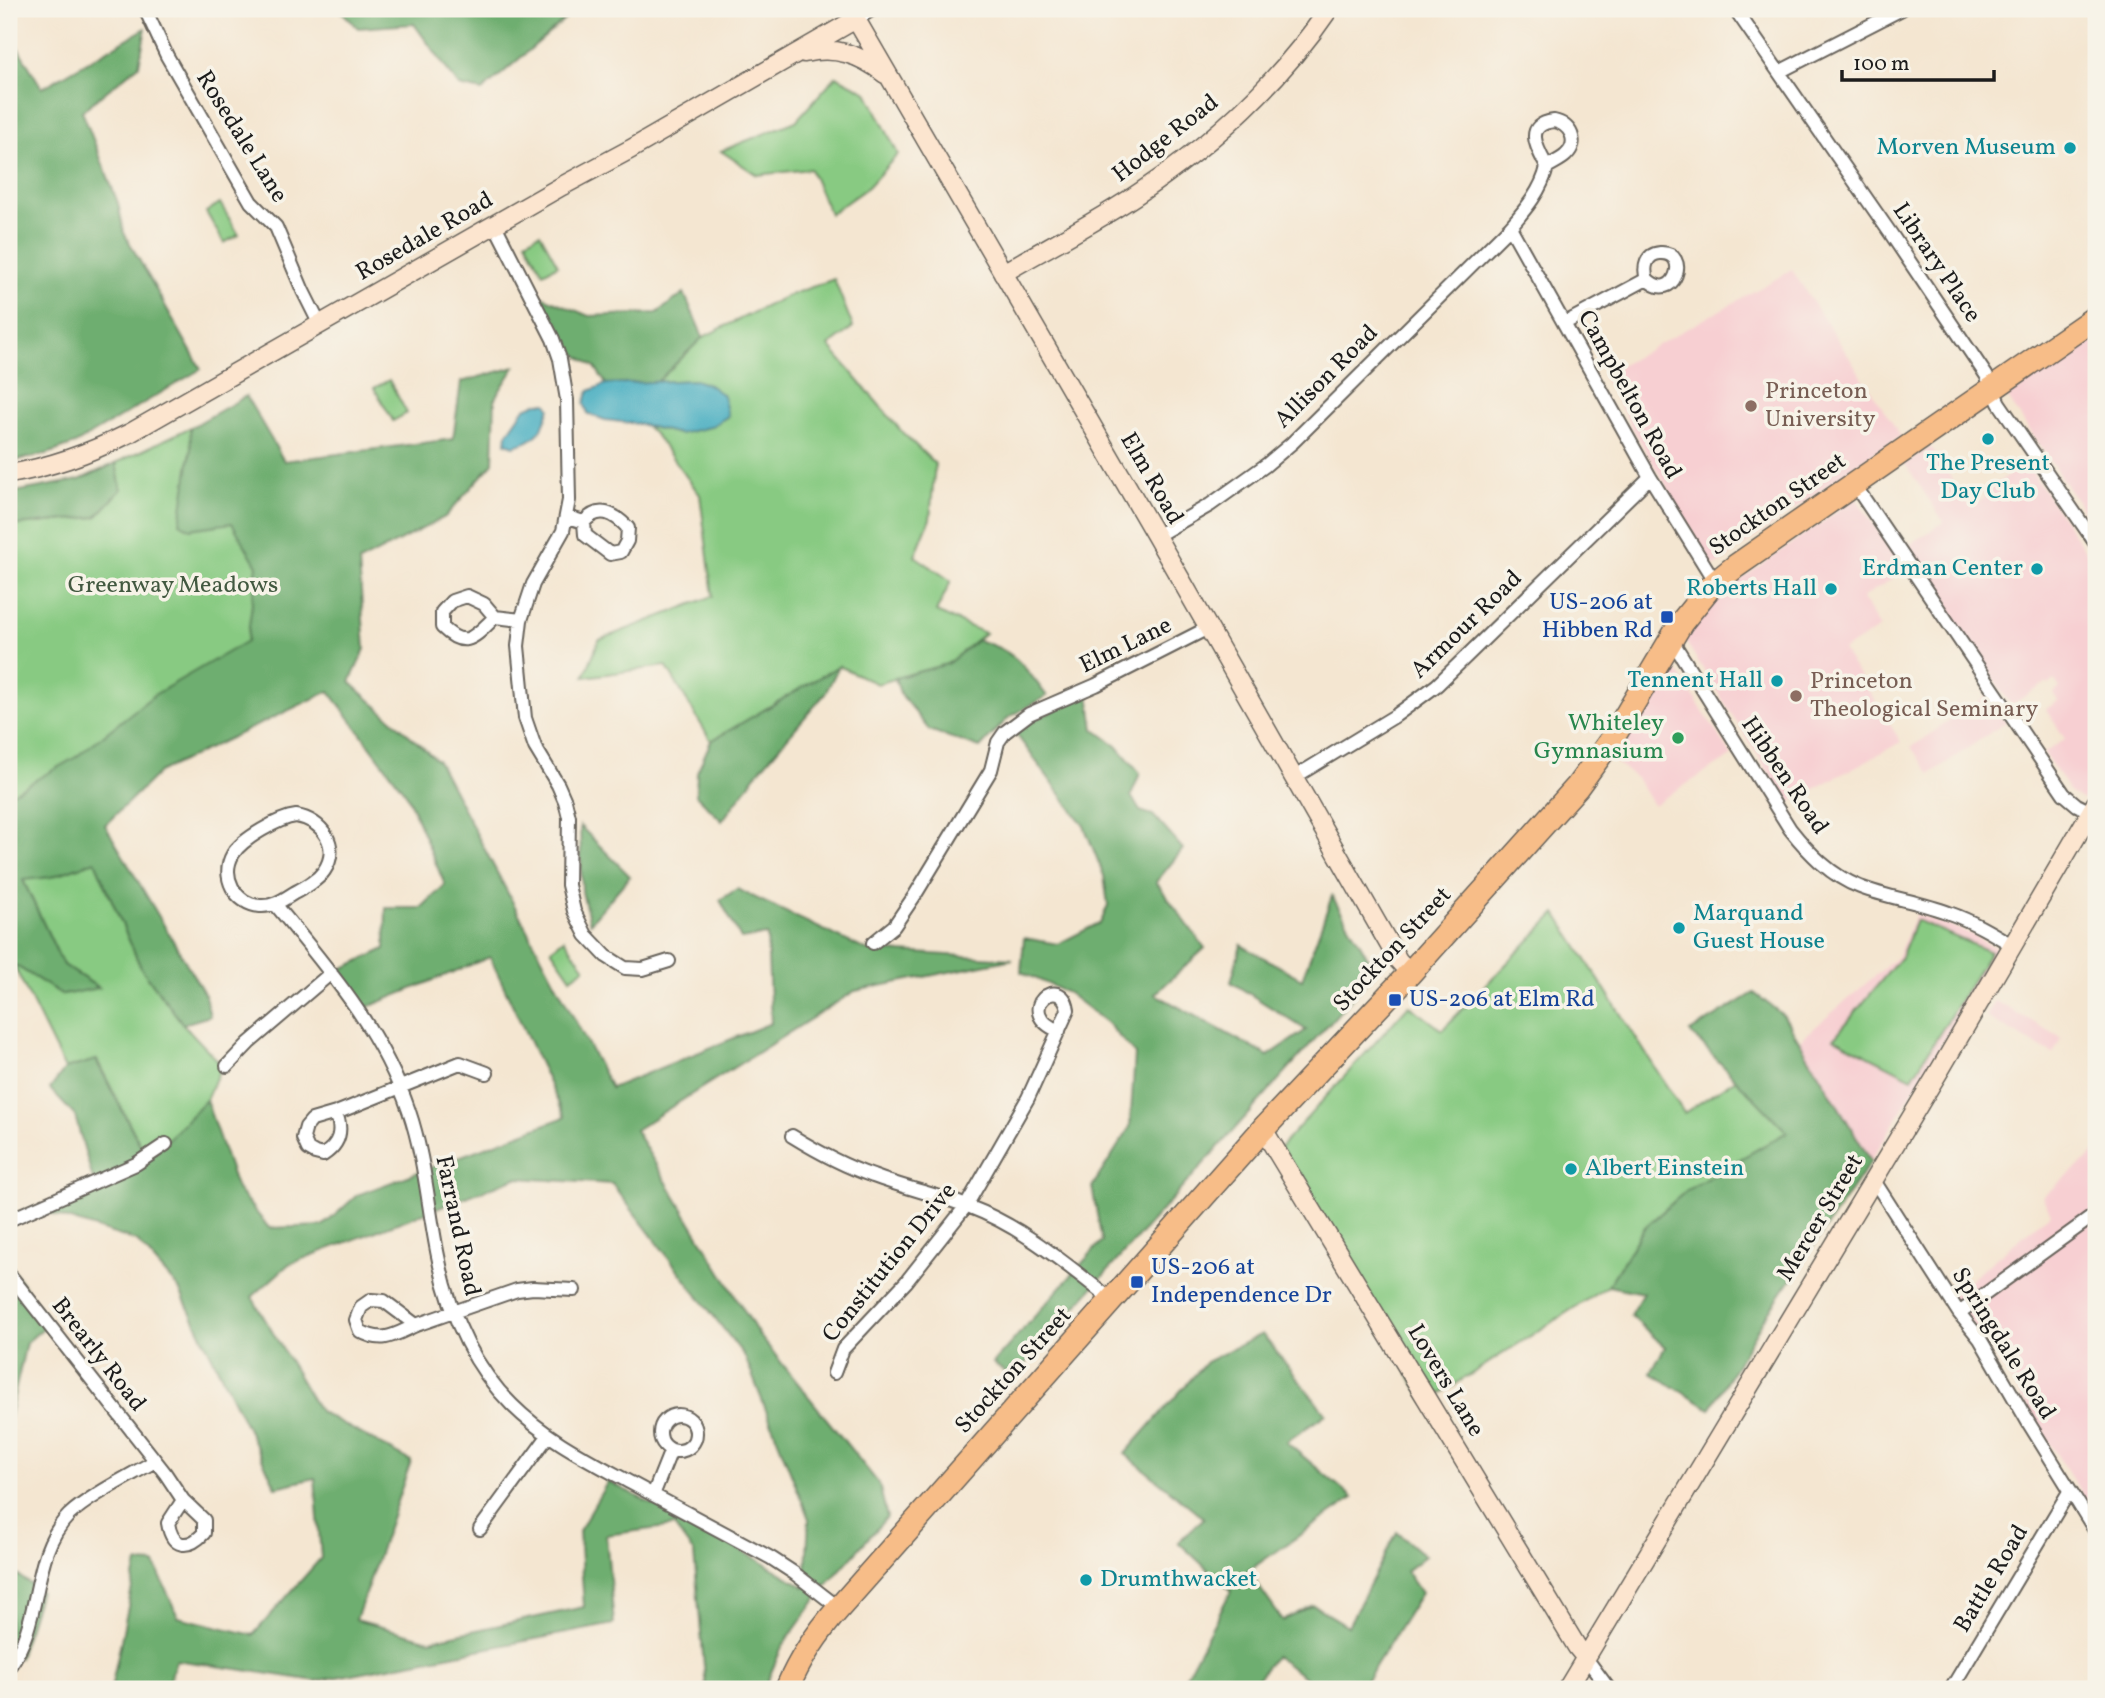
<svg xmlns="http://www.w3.org/2000/svg" width="2105" height="1698" font-family="Vollkorn,serif">
  <style>
    .built { fill: #f7cfd2 }
    .green { fill: #88ca82; stroke: #52734f; stroke-width: 2 }
    .forest { fill: #6eae70; stroke: #456546; stroke-width: 2; fill-rule: evenodd }
    .water { fill: #41abc0; stroke: #2e646e; stroke-width: 2 }
    .lines { fill: none; stroke-linecap: round; stroke-linejoin: round }
    .street-casing { stroke: #68635b; stroke-width: 16 }
    .secondary-casing { stroke: #68635b; stroke-width: 21 }
    .highway-casing { stroke: #68635b; stroke-width: 26 }
    .street { stroke: #fff; stroke-width: 12 }
    .secondary { stroke: #fce5cf; stroke-width: 18 }
    .highway { stroke: #f7bd88; stroke-width: 23 }
    .culture-dot { fill: #0f9aa8; stroke: #f7f3e8; stroke-width: 2.5 }
    .education-dot { fill: #8d6e63; stroke: #f7f3e8; stroke-width: 2.5 }
    .transit-dot { fill: #1a4fb4; stroke: #f7f3e8; stroke-width: 2.5 }
    .leisure-dot { fill: #2e9e5b; stroke: #f7f3e8; stroke-width: 2.5 }
    .labels { text-anchor: middle; dominant-baseline: central; stroke-width: 7; stroke-linejoin: round; paint-order: stroke }
    .street-label { font-size: 24px; fill: #1c1c1c; stroke: #f7f3e8 }
    .culture-label { font-size: 24px; fill: #0d838f; stroke: #f7f3e8; text-anchor: end }
    .education-label { font-size: 24px; fill: #785e54; stroke: #f7f3e8; text-anchor: start }
    .park-label { font-size: 24px; fill: #425940; stroke: #f7f3e8 }
    .transit-label { font-size: 24px; fill: #164399; stroke: #f7f3e8; text-anchor: start }
    .leisure-label { font-size: 24px; fill: #27864d; stroke: #f7f3e8; text-anchor: end }
  </style>
  <rect width="100%" height="100%" fill="#f7f3e8"/>
  <filter id="ink" filterUnits="userSpaceOnUse"><feTurbulence type="fractalNoise" baseFrequency=".0143" numOctaves="2"/><feDisplacementMap in="SourceGraphic" scale="14" xChannelSelector="R" yChannelSelector="G"/><feConvolveMatrix kernelMatrix="1 2 1 2 8 2 1 2 1" color-interpolation-filters="sRGB"/></filter>
  <filter id="wash" filterUnits="userSpaceOnUse"><feTurbulence type="fractalNoise" baseFrequency=".00686" numOctaves="4" result="noise"/><feDisplacementMap in="SourceGraphic" scale="28" xChannelSelector="R" yChannelSelector="G"/><feGaussianBlur stdDeviation="1.57" result="paint"/><feColorMatrix in="noise" values="0 0 0 0 0 0 0 0 0 0 0 0 0 0 0 0 0 1.4 0 .05"/><feComposite in="paint" operator="in"/></filter>
  <g filter="url(#wash)">
    <rect width="100%" height="100%" fill="#f4e6d1"/>
    <path class="built" d="M 1792,270 L 1901,436 L 1847,471 L 1715,566 L 1711,563 L 1602,376 Z
      M 2096,335 L 2096,529 L 2007,397 Z
      M 1931,447 L 1970,507 L 1985,497 L 1983,492 L 2026,464 L 2096,566 L 2096,778 L 2083,800 L 2071,793 L 2044,753 L 2065,739 L 2046,709 L 2058,701 L 2053,693 L 2060,688 L 2055,681 L 2048,685 L 2046,683 L 2011,705 L 1905,548 L 1944,522 L 1905,464 Z
      M 1856,498 L 1904,571 L 1862,598 L 1880,628 L 1843,650 L 1901,742 L 1785,805 L 1781,792 L 1684,639 L 1697,619 L 1722,593 Z
      M 1671,662 L 1732,756 L 1653,805 L 1636,778 L 1614,761 Z
      M 1988,695 L 2006,722 L 1930,774 L 1911,747 Z
      M 1916,914 L 1966,932 L 1995,948 L 1995,954 L 1871,1161 L 1799,1041 L 1897,957 Z
      M 1995,1001 L 2062,1038 L 2053,1054 L 1986,1017 Z
      M 2096,1152 L 2096,1517 L 1985,1340 L 1949,1297 L 2051,1213 L 2042,1197 Z"/>
    <path class="green" d="M 836,76 L 867,92 L 898,154 L 868,187 L 830,214 L 810,169 L 757,175 L 721,151 L 796,121 Z
      M 220,203 L 239,235 L 224,243 L 206,212 Z
      M 540,233 L 558,265 L 543,273 L 526,241 Z
      M 834,279 L 853,327 L 829,346 L 903,433 L 935,464 L 930,519 L 915,556 L 951,581 L 936,612 L 985,633 L 947,664 L 877,684 L 839,666 L 711,741 L 666,666 L 584,677 L 599,640 L 713,596 L 700,495 L 656,436 L 646,426 L 679,434 L 710,427 L 728,416 L 695,380 L 657,382 L 703,337 L 787,296 Z
      M 389,380 L 407,413 L 393,421 L 374,388 Z
      M 197,424 L 319,632 L 180,696 L 87,842 L 141,968 L 183,1024 L 222,1065 L 206,1100 L 148,1160 L 97,1060 L 65,1069 L 13,964 L 63,995 L 98,987 L 63,965 L 23,880 L 9,876 L 9,526 L 96,517 L 121,490 L 116,463 Z
      M 1556,913 L 1684,1113 L 1736,1079 L 1787,1132 L 1687,1190 L 1644,1228 L 1608,1286 L 1426,1403 L 1276,1152 L 1409,1005 L 1442,1030 Z
      M 1916,920 L 1990,952 L 1912,1078 L 1834,1038 L 1901,957 Z
      M 564,939 L 585,968 L 571,978 L 551,949 Z"/>
    <path class="forest" d="M 339,9 L 577,9 L 482,91 L 459,86 L 414,24 L 358,28 Z
      M 146,28 L 139,65 L 82,111 L 118,203 L 124,233 L 201,369 L 75,444 L 47,454 L 9,462 L 9,33 L 42,88 Z
      M 684,293 L 703,337 L 657,382 L 606,384 L 595,367 L 567,348 L 539,295 L 589,316 L 657,313 Z
      M 515,367 L 495,398 L 493,463 L 445,517 L 359,562 L 365,649 L 350,682 L 438,761 L 611,1088 L 771,1023 L 767,935 L 741,939 L 720,900 L 737,889 L 866,950 L 1013,959 L 855,991 L 635,1130 L 759,1335 L 879,1484 L 887,1517 L 824,1588 L 782,1647 L 764,1689 L 706,1689 L 694,1553 L 674,1526 L 606,1535 L 614,1624 L 316,1681 L 176,1660 L 167,1689 L 111,1689 L 137,1563 L 155,1564 L 178,1617 L 253,1635 L 321,1558 L 315,1478 L 276,1487 L 179,1289 L 137,1241 L 38,1210 L 95,1187 L 75,1116 L 50,1089 L 65,1069 L 96,1060 L 148,1160 L 206,1100 L 237,1189 L 269,1228 L 323,1226 L 357,1195 L 565,1117 L 490,957 L 358,1011 L 331,974 L 385,949 L 386,908 L 421,908 L 445,885 L 407,795 L 329,691 L 159,772 L 105,825 L 205,995 L 210,1016 L 183,1024 L 141,968 L 95,861 L 51,877 L 23,880 L 63,965 L 99,988 L 63,995 L 13,964 L 9,967 L 9,795 L 76,757 L 154,695 L 247,641 L 257,566 L 232,523 L 190,529 L 180,523 L 191,449 L 190,428 L 246,396 L 284,461 L 453,439 L 461,382 ZM 516,1178 L 612,1184 L 745,1357 L 809,1519 L 805,1587 L 755,1558 L 608,1481 L 579,1531 L 584,1607 L 430,1640 L 356,1620 L 411,1461 L 319,1411 L 252,1297 L 289,1264 Z
      M 116,463 L 121,490 L 96,517 L 9,526 L 9,493 L 79,480 Z
      M 977,640 C 1015,650 1024,666 1047,696 L 1008,718 L 980,748 L 929,730 L 900,693 L 895,678 L 947,664 Z
      M 839,666 L 825,694 L 762,767 L 722,821 L 696,795 L 697,772 L 711,741 Z
      M 1089,694 L 1094,729 L 1117,746 L 1140,773 L 1131,796 L 1140,811 L 1153,815 L 1183,849 L 1156,882 L 1205,948 L 1155,994 L 1268,1056 L 1306,1030 L 1231,982 L 1241,945 L 1302,979 L 1332,896 L 1376,971 L 1012,1378 L 993,1363 L 1102,1241 L 1092,1187 L 1130,1127 L 1135,1054 L 1107,1023 L 1068,993 L 1021,972 L 1024,938 L 1058,944 L 1101,922 L 1108,905 L 1104,876 L 1084,826 L 1013,730 Z
      M 580,826 L 630,876 L 590,923 L 582,892 Z
      M 1754,993 L 1784,1016 L 1871,1161 L 1763,1320 L 1710,1409 L 1651,1373 L 1665,1347 L 1630,1315 L 1643,1293 L 1608,1286 L 1644,1228 L 1687,1190 L 1787,1132 L 1690,1032 Z
      M 9,1264 L 49,1323 L 26,1343 L 9,1419 Z
      M 1262,1334 L 1326,1414 L 1286,1442 L 1353,1498 L 1248,1571 L 1283,1621 L 1313,1605 L 1348,1626 L 1397,1532 L 1425,1556 L 1406,1571 L 1421,1593 L 1361,1689 L 1321,1689 L 1275,1656 L 1249,1689 L 1179,1689 L 1231,1591 L 1178,1542 L 1204,1518 L 1125,1454 L 1206,1362 Z
      M 9,1569 L 40,1591 L 19,1658 L 9,1648 Z"/>
    <path class="water" d="M 695,380 L 709,385 L 723,395 L 728,416 L 710,427 L 679,434 L 639,424 L 605,420 L 588,414 L 584,403 L 589,391 L 606,384 Z
      M 537,403 L 547,403 L 550,408 C 542,431 539,440 514,446 L 506,443 L 507,434 L 525,408 Z"/>
  </g>
  <g filter="url(#ink)">
    <g class="lines">
      <defs>
        <path id="street" d="M 145,9 L 167,56 L 251,202 L 276,227 L 303,291 L 320,325
          M 1735,9 L 1891,234 L 1986,375 L 1999,403 L 2096,544
          M 856,19 L 873,9
          M 1779,72 L 1902,9
          M 1554,121 C 1570,124 1580,142 1566,155 C 1561,160 1553,163 1547,167 C 1538,150 1522,125 1554,121 Z
          M 495,225 L 553,339 L 560,359 L 567,400 L 569,500 L 563,531 L 533,584 L 521,620 L 518,646 L 525,718 L 535,747 L 558,785 L 565,801 L 569,817 L 568,885 L 574,911 L 586,935 L 606,956 L 625,968 L 643,969 L 669,961
          M 1510,227 L 1650,477 L 1715,582
          M 1565,323 L 1647,279 C 1674,306 1692,251 1660,253 C 1646,254 1643,268 1647,279
          M 1854,484 L 2064,794 L 2077,805 L 2091,812
          M 567,517 L 584,522 C 599,505 614,513 628,528 L 627,541 L 621,552 L 610,554 L 585,535 L 584,522
          M 1156,536 L 1210,505 L 1266,465 L 1292,443 L 1510,227 C 1525,210 1542,190 1547,167
          M 495,617 C 475,636 466,651 442,627 L 442,612 L 452,601 L 467,596 L 484,604 L 495,617 L 521,620
          M 1671,639 L 1790,829 C 1809,853 1831,876 1860,887 C 1889,898 1920,902 1949,913 C 1972,921 1992,933 2012,945
          M 1293,778 L 1395,716 L 1437,685 L 1650,477
          M 296,816 C 322,820 341,846 324,871 C 317,881 305,887 294,893 C 283,900 273,907 260,906 C 235,904 220,876 233,854 C 242,839 279,818 296,816 Z
          M 275,904 C 329,970 381,1029 409,1111 C 425,1158 428,1208 438,1256 C 449,1312 472,1365 512,1405 C 546,1439 589,1460 631,1483 C 678,1508 724,1533 771,1558 L 794,1573 L 839,1608
          M 873,943 L 894,926 L 915,895 L 991,770 L 998,742 L 1005,732 L 1029,714 L 1096,685 L 1208,628
          M 227,1066 L 249,1043 L 331,973
          M 336,1113 C 343,1131 340,1144 323,1155 L 315,1153 L 308,1149 L 303,1138 L 306,1127 L 312,1120 L 336,1113 L 460,1063 L 487,1073
          M 792,1136 C 818,1152 844,1166 873,1176 C 905,1188 938,1195 970,1207 C 1023,1227 1068,1266 1112,1300
          M 1873,1179 L 1959,1313 L 1980,1339 L 2028,1422 L 2096,1532
          M 9,1220 L 136,1164 L 166,1144
          M 9,1274 L 165,1473 L 183,1500 L 168,1523 C 172,1548 188,1550 204,1533 L 204,1520 L 183,1500
          M 1959,1313 L 2096,1214
          M 416,1325 C 394,1335 383,1344 360,1331 L 356,1320 L 361,1307 L 371,1300 L 384,1301 L 416,1325 L 517,1290 L 533,1288 L 574,1290
          M 834,1373 L 843,1349 L 906,1282 L 966,1206 L 1028,1098 L 1068,1010 C 1062,971 1011,1011 1059,1031
          M660 1433a18 18 0 1 1 36 0a18 18 0 1 1-36 0Z
          M 653,1495 L 671,1450
          M 480,1529 L 548,1436
          M 1586,1658 L 1609,1689
          M 9,1667 C 44,1620 29,1556 69,1515 C 89,1496 130,1476 155,1461
          M 1951,1689 L 2070,1490"/>
        <path id="secondary" d="M 850,9 L 1156,536 L 1398,960 L 1410,973
          M 804,53 C 835,46 860,54 885,74
          M 1003,273 C 1049,246 1097,222 1142,191 C 1214,142 1280,81 1329,9
          M 9,474 C 52,467 92,452 130,433 L 562,186 L 631,149 L 856,19
          M 1263,1129 L 1577,1647 L 1586,1658
          M 1567,1689 L 1941,1068 L 2096,803"/>
        <path id="highway" d="M 787,1689 C 800,1658 817,1633 839,1608 L 1263,1129 L 1410,973 L 1577,787 L 1612,739 L 1681,623 L 1710,587 L 1736,566 L 2096,317"/>
      </defs>
      <use href="#street" class="street-casing"/>
      <use href="#secondary" class="secondary-casing"/>
      <use href="#highway" class="highway-casing"/>
      <use href="#street" class="street"/>
      <use href="#secondary" class="secondary"/>
      <use href="#highway" class="highway"/>
    </g>
  </g>
  <g class="culture-dot">
    <circle cx="2070" cy="148" r="7"/>
    <circle cx="1988" cy="439" r="7"/>
    <circle cx="2037" cy="569" r="7"/>
    <circle cx="1831" cy="589" r="7"/>
    <circle cx="1777" cy="681" r="7"/>
    <circle cx="1679" cy="928" r="7"/>
    <circle cx="1571" cy="1169" r="7"/>
    <circle cx="1086" cy="1580" r="7"/>
  </g>
  <g class="education-dot">
    <circle cx="1751" cy="406" r="7"/>
    <circle cx="1796" cy="696" r="7"/>
  </g>
  <g class="transit-dot">
    <rect x="1660" y="610" width="14" height="14" rx="3.5"/>
    <rect x="1388" y="993" width="14" height="14" rx="3.5"/>
    <rect x="1130" y="1275" width="14" height="14" rx="3.5"/>
  </g>
  <circle class="leisure-dot" cx="1678" cy="738" r="7"/>
  <g class="labels">
    <g class="street-label">
      <text transform="translate(241 137) rotate(58)">Rosedale Lane</text>
      <text transform="translate(1166 139) rotate(-38)">Hodge Road</text>
      <text transform="translate(425 237) rotate(-30)">Rosedale Road</text>
      <text transform="translate(1936 263) rotate(56)">Library Place</text>
      <text transform="translate(1327 377) rotate(-45)">Allison Road</text>
      <text transform="translate(1629 395) rotate(61)">Campbelton Road</text>
      <text transform="translate(1151 479) rotate(60)">Elm Road</text>
      <text transform="translate(1778 505) rotate(-35)">Stockton Street</text>
      <text transform="translate(1467 625) rotate(-44)">Armour Road</text>
      <text transform="translate(1126 646) rotate(-26)">Elm Lane</text>
      <text transform="translate(1784 776) rotate(56)">Hibben Road</text>
      <text transform="translate(1393 950) rotate(-47)">Stockton Street</text>
      <text transform="translate(1821 1218) rotate(-59)">Mercer Street</text>
      <text transform="translate(457 1226) rotate(78)">Farrand Road</text>
      <text transform="translate(890 1263) rotate(-51)">Constitution Drive</text>
      <text transform="translate(2003 1344) rotate(58)">Springdale Road</text>
      <text transform="translate(98 1355) rotate(52)">Brearly Road</text>
      <text transform="translate(1014 1371) rotate(-48)">Stockton Street</text>
      <text transform="translate(1445 1381) rotate(59)">Lovers Lane</text>
      <text transform="translate(1992 1579) rotate(-59)">Battle Road</text>
    </g>
    <g class="culture-label">
      <text x="2056" y="148">Morven Museum</text>
      <text x="1988" y="464" text-anchor="middle">The Present<tspan x="1988" dy="28">Day Club</tspan></text>
      <text x="2023" y="569">Erdman Center</text>
      <text x="1817" y="589">Roberts Hall</text>
      <text x="1763" y="681">Tennent Hall</text>
      <text x="1693" y="914" text-anchor="start">Marquand<tspan x="1693" dy="28">Guest House</tspan></text>
      <text x="1585" y="1169" text-anchor="start">Albert Einstein</text>
      <text x="1100" y="1580" text-anchor="start">Drumthwacket</text>
    </g>
    <g class="education-label">
      <text x="1765" y="392">Princeton<tspan x="1765" dy="28">University</tspan></text>
      <text x="1810" y="682">Princeton<tspan x="1810" dy="28">Theological Seminary</tspan></text>
    </g>
    <g class="park-label">
      <text x="173" y="586">Greenway Meadows</text>
    </g>
    <g class="transit-label">
      <text x="1653" y="603" text-anchor="end">US-206 at<tspan x="1653" dy="28">Hibben Rd</tspan></text>
      <text x="1409" y="1000">US-206 at Elm Rd</text>
      <text x="1151" y="1268">US-206 at<tspan x="1151" dy="28">Independence Dr</tspan></text>
    </g>
    <g class="leisure-label">
      <text x="1664" y="724">Whiteley<tspan x="1664" dy="28">Gymnasium</tspan></text>
    </g>
  </g>
  <rect width="2105" height="1698" fill="none" stroke="#f7f3e8" stroke-width="35"/>
  <path d="M1842 70v10h152v-10" fill="none" stroke="#1c1c1c" stroke-width="3.5"/>
  <text x="1853" y="70" font-size="21" fill="#1c1c1c" stroke="#f7f3e8" stroke-width="5" paint-order="stroke">100 m</text>
</svg>
